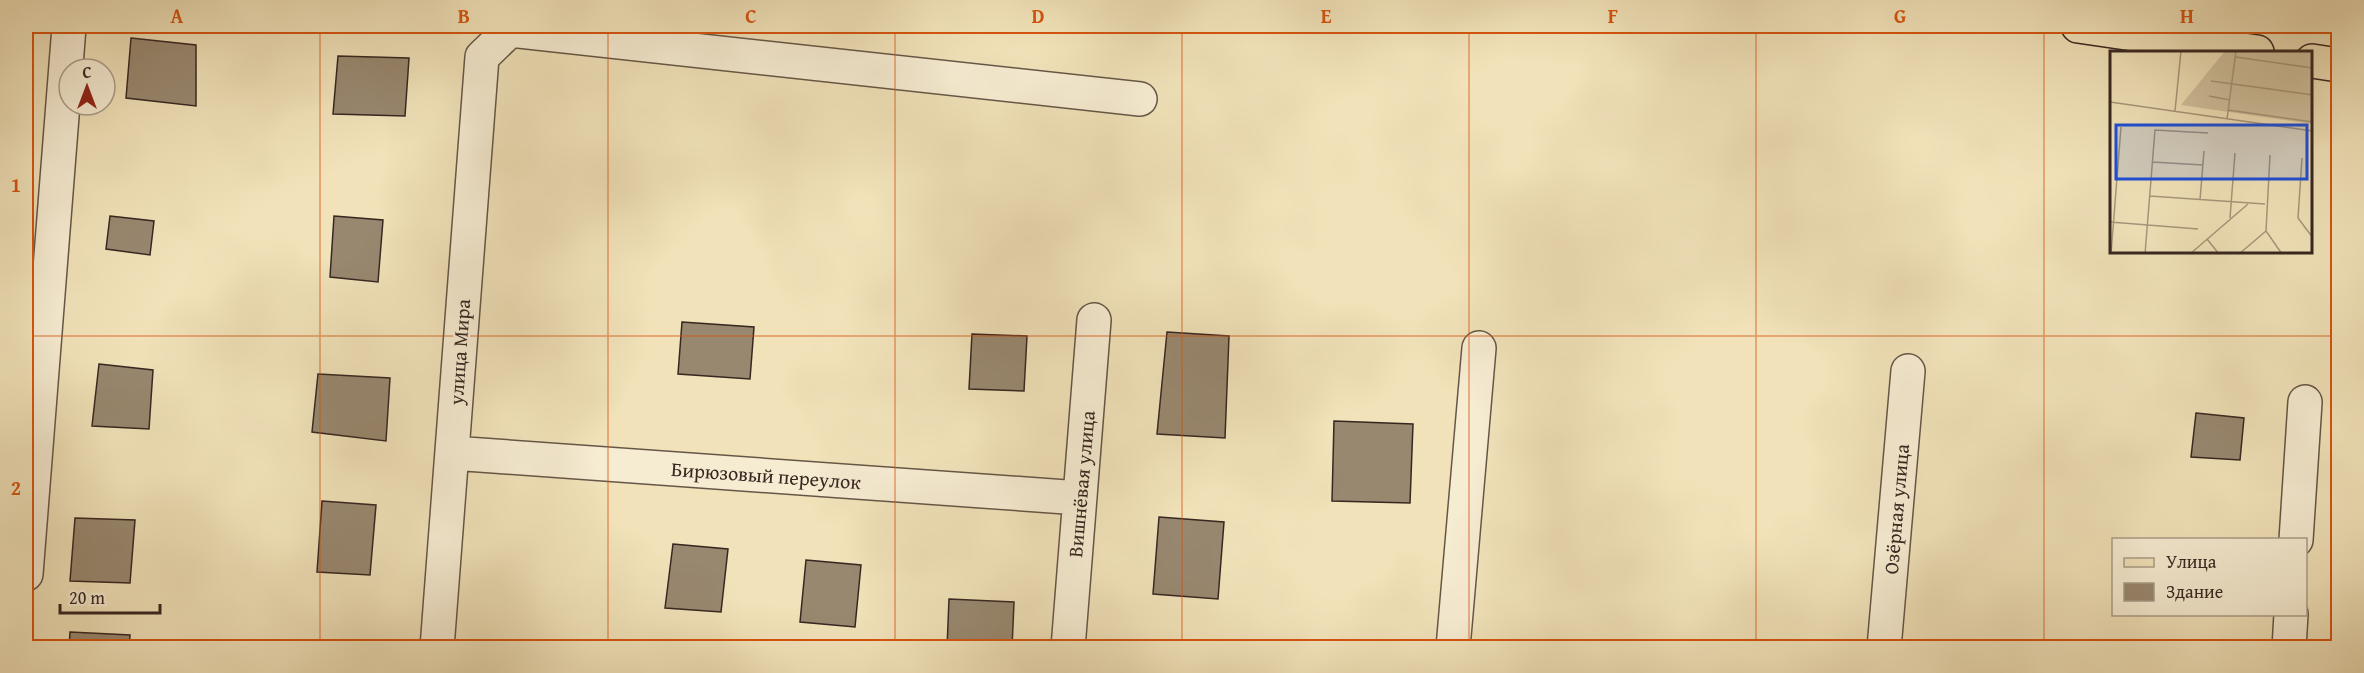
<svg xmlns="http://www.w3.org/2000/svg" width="2364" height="673" font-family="'Gentium Book Plus',serif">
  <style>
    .building { fill: #988870; stroke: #372721; stroke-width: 1.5 }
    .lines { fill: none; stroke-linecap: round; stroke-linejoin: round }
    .minor-casing { stroke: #665647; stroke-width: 36 }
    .major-casing { stroke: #372721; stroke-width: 36 }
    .minor { stroke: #f6ecd2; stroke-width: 33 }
    .major { stroke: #f1e2b9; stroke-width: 33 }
    .grid { fill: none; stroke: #d6540e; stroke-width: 1.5; stroke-opacity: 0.55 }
    .labels { text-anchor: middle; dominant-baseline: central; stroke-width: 5; stroke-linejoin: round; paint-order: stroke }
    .street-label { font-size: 20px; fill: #372721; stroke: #f6ecd2 }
    .inset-road { fill: none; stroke: #a7977c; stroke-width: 1.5 }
    .view { fill: #1d4ed8; fill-opacity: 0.15; stroke: #1d4ed8; stroke-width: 3 }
    .inset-edge { fill: none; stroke: #372721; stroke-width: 3 }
    .neatline { fill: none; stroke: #d6540e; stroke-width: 2 }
    .grid-label { font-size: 20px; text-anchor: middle; font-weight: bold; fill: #d6540e }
  </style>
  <rect width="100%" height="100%" fill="#f1e2b9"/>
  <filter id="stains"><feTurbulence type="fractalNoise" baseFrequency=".00333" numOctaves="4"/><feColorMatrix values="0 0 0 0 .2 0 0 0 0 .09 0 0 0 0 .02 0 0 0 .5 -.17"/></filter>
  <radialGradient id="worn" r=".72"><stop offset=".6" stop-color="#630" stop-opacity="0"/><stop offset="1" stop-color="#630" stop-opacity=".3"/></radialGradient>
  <path class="building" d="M 131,38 L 196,45 L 196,106 L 126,98 Z
    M 338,56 L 409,58 L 405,116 L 333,114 Z
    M 110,216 L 154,221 L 150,255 L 106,249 Z
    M 334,216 L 383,220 L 378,282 L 330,277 Z
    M 682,322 L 754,327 L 750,379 L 678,374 Z
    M 1167,332 L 1229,336 L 1225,438 L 1157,434 Z
    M 972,334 L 1027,336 L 1024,391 L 969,389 Z
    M 99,364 L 153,370 L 149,429 L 92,426 Z
    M 318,374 L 390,378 L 386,441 L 312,432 Z
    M 2196,413 L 2244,418 L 2240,460 L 2191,457 Z
    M 1334,421 L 1413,424 L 1410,503 L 1332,501 Z
    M 322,501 L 376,505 L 370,575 L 317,572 Z
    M 1159,517 L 1224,522 L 1218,599 L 1153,594 Z
    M 75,518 L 135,520 L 130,583 L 70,581 Z
    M 673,544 L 728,549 L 721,612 L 665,608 Z
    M 806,560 L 861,565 L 855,627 L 800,622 Z
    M 949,599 L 1014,602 L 1012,648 L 947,648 Z
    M 70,632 L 130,635 L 129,648 L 69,648 Z"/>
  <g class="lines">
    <defs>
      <path id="minor" d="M 452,453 L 1080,498
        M 2296,540 L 2305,402
        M 26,574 L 69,27
        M 437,648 L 482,57 L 510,30 L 1140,99
        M 1068,648 L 1094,320
        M 1453,648 L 1479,348
        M 1884,648 L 1908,371
        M 2289,648 L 2291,614"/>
      <path id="major" d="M 2078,26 L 2257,52
        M 2312,61 L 2338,65"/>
    </defs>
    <use href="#minor" class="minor-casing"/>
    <use href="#major" class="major-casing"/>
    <use href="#minor" class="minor"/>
    <use href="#major" class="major"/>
  </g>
  <path class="grid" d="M 320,26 L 320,648M 608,26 L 608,648M 895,26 L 895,648M 1182,26 L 1182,648M 1469,26 L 1469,648M 1756,26 L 1756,648M 2044,26 L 2044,648M 26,336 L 2338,336"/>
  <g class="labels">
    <g class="street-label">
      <text transform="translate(459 352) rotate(-86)">улица Мира</text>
      <text transform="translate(766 475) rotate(4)">Бирюзовый переулок</text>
      <text transform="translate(1081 484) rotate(-85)">Вишнёвая улица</text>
      <text transform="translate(1896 509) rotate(-85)">Озёрная улица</text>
    </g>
  </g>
  <g transform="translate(2110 51)">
    <rect width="202" height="202" fill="#f1e2b9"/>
    <path d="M 115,0 L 202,0 L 202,73 L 71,54 Z" fill="#d1c29f"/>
    <path class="inset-road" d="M 126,6 L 203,17M 101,30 L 203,44M 99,45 L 120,49M 0,51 L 203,80M 118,59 L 203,71M 65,60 L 71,0M 117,68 L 126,0M 160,104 L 156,180 L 172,203M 192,107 L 188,167 L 203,187M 42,111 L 93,114M 40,145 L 155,153M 90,149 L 94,100M 120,167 L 125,102M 0,171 L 88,178M 97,188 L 109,203M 1,203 L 11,76M 35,203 L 45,79 L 98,82M 80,203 L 138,153M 129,203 L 156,180"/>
    <path class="view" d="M 6,74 L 197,74 L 197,128 L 6,128 Z"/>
    <rect width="202" height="202" class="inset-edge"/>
  </g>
  <rect width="2364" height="673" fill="none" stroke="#f1e2b9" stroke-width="66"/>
  <rect x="2112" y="538" width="195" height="78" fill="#f6ecd2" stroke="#aa9d8b" stroke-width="1.5"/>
  <rect x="2124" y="558" width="30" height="9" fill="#f1e2b9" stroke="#aa9d8b" stroke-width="1.5"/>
  <text x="2166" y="568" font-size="18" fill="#372721">Улица</text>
  <rect x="2124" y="583" width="30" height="18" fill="#988870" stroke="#aa9d8b" stroke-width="1.5"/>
  <text x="2166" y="598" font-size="18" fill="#372721">Здание</text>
  <g transform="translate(87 87)"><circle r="28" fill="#f6ecd2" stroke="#aa9d8b" stroke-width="1.5"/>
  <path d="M0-4.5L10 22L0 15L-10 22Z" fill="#8f2418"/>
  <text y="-9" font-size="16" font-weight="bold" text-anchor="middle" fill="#372721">С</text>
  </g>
  <path d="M60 604v9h100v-9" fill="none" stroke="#372721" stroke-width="3"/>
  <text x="69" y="604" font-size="18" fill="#372721" stroke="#f6ecd2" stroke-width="4.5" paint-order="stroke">20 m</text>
  <rect x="33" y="33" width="2298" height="607" class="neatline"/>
  <g class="grid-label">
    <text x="177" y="23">A</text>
    <text x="464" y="23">B</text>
    <text x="751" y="23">C</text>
    <text x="1038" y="23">D</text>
    <text x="1326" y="23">E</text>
    <text x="1613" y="23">F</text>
    <text x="1900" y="23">G</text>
    <text x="2187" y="23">H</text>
    <text x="16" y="192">1</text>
    <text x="16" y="495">2</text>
  </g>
  <rect width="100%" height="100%" filter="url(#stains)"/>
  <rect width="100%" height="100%" fill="url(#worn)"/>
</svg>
